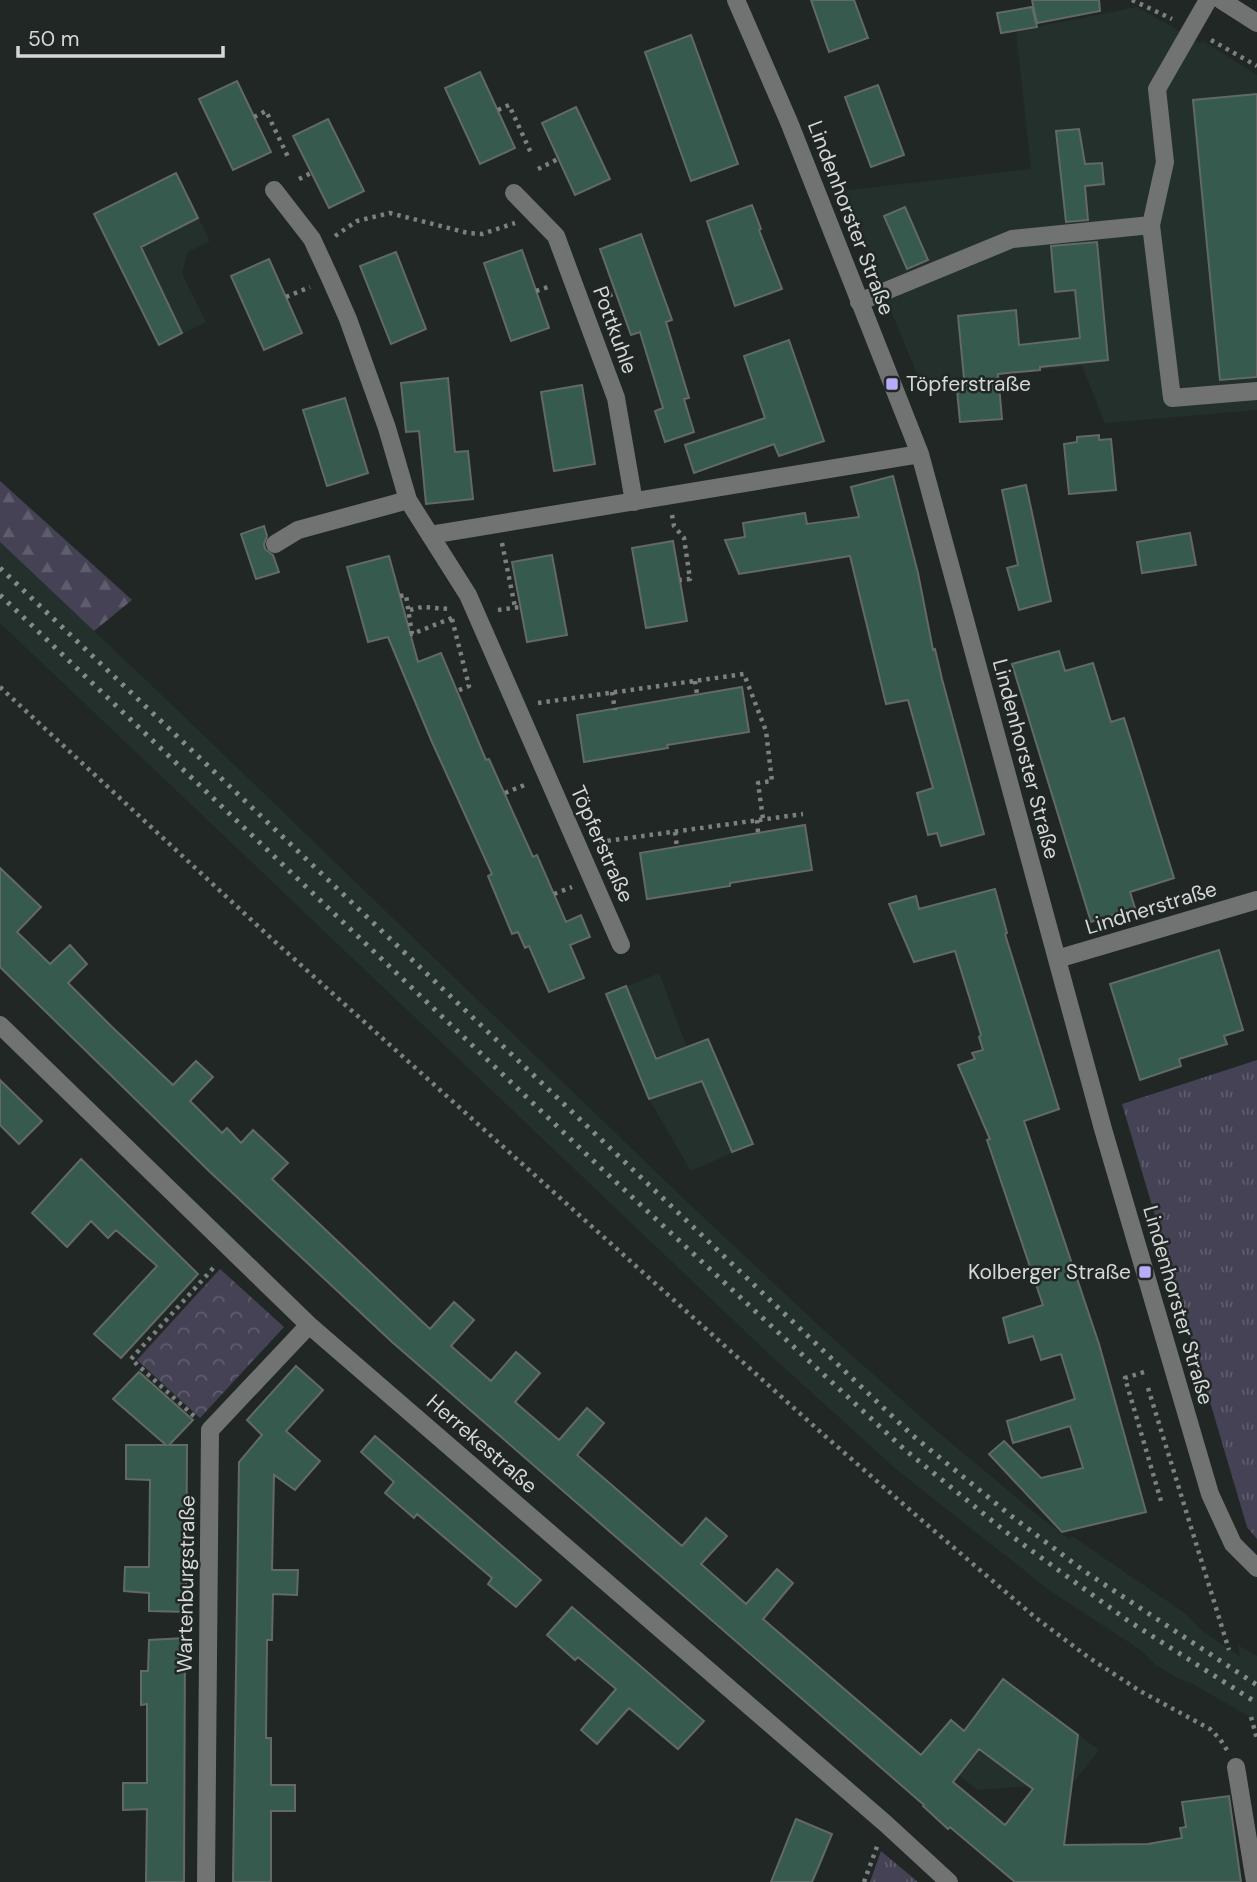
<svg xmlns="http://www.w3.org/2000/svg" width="1257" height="1882" font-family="'DM Sans',sans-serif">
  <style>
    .built { fill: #23302b }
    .grass { fill: url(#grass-tufts) }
    .forest { fill: url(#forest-firs) }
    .park { fill: url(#park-crowns) }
    .building { fill: #365a4e; stroke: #626966; stroke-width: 2; fill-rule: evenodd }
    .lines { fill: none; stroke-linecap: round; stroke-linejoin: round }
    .path { stroke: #7c817f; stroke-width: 4.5; stroke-dasharray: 3.5 5; stroke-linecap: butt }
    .minor { stroke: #707372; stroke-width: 18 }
    .rail { stroke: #868b89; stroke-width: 5; stroke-dasharray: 3.5 7; stroke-linecap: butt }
    .poi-dot { fill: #b8abf7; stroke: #212725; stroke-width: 2.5 }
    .labels { text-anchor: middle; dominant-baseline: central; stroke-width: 5; stroke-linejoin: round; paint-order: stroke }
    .street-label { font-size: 21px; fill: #d4d8d6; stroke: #212725 }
    .poi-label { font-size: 21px; fill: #d4d8d6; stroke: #212725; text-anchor: start }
  </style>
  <defs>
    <pattern id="grass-tufts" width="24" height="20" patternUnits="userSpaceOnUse" patternTransform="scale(1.75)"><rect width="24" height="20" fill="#444254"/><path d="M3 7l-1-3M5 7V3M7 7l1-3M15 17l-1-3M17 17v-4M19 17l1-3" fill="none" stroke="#5e5d6c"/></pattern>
    <pattern id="forest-firs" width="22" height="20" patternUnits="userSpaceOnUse" patternTransform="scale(1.75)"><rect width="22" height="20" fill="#444254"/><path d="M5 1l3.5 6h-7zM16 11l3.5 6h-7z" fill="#5e5d6c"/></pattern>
    <pattern id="park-crowns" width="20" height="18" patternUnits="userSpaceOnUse" patternTransform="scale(1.75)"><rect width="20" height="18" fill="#444254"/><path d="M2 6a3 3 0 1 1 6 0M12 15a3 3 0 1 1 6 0" fill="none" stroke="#5e5d6c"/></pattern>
  </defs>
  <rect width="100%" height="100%" fill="#212725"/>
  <path class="built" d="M 1137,7 L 1200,43 L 1203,41 L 1257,75 L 1257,410 L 1105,423 L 1082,366 L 920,381 L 841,191 L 1031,169 L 1016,31 Z
    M 176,173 L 210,241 L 188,252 L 182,273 L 206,322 L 159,345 L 94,214 Z
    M 0,542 L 168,701 L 685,1200 L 828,1334 L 932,1427 L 1035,1513 L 1069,1539 L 1072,1536 L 1186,1614 L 1201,1630 L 1240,1657 L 1238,1645 L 1257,1656 L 1257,1721 L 1193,1684 L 1177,1678 L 1156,1665 L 1142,1651 L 1049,1590 L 897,1470 L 769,1354 L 0,623 Z
    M 659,973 L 687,1047 L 708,1039 L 753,1144 L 691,1171 L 649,1099 L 606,995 Z
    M 1003,1679 L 1099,1750 L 1073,1783 L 978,1790 L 941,1762 Z"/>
  <path class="grass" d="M 1257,1060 L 1257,1539 L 1247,1527 L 1122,1104 Z
    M 881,1851 L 918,1882 L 870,1882 Z"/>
  <path class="forest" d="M 0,481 L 132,600 L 94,631 L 0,542 Z"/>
  <path class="park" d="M 220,1269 L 284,1327 L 200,1418 L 137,1360 Z"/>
  <path class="building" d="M 811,0 L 854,0 L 868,38 L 829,52 Z
    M 1032,0 L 1099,0 L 1100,11 L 1037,23 Z
    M 1032,7 L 1037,27 L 1001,33 L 997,13 Z
    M 691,35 L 738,164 L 691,181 L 645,52 Z
    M 480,72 L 515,148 L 480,164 L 445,88 Z
    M 237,81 L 271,152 L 233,170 L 199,99 Z
    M 878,85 L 904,155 L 871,167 L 845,97 Z
    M 1257,94 L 1257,377 L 1220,380 L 1193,100 Z
    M 576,107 L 610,179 L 575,195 L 542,123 Z
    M 328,119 L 364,191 L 329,208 L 293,136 Z
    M 1079,129 L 1085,164 L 1102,163 L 1104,184 L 1085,186 L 1088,220 L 1066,222 L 1056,131 Z
    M 176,173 L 198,218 L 141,247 L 182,333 L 159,345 L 94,214 Z
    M 752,205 L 761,229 L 759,230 L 782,289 L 735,306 L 707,221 Z
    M 905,207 L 928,260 L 907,269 L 884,216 Z
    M 641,234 L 672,320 L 666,322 L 689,398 L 684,399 L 694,432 L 665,442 L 655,411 L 663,408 L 640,332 L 631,335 L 600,249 Z
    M 1097,242 L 1108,360 L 1040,367 L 1040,370 L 998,374 L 1002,419 L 960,422 L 957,390 L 965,389 L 958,316 L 1016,310 L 1019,345 L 1080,338 L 1075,290 L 1055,292 L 1051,246 Z
    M 522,250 L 549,328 L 511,341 L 484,263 Z
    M 396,252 L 426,329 L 391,344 L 360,266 Z
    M 269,259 L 302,333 L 264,350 L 231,276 Z
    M 789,340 L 824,441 L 779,456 L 774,444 L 694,473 L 685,445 L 765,418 L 744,356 Z
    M 448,378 L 455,452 L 468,451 L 473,499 L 426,504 L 419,431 L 406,432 L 401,383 Z
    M 582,385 L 595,464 L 554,471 L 541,392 Z
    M 345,398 L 368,473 L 327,486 L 303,410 Z
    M 1099,435 L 1099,440 L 1111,439 L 1116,490 L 1069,494 L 1064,444 L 1077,442 L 1077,437 Z
    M 893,476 L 918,573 L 933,650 L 935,649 L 942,679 L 984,834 L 941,846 L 937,833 L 928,835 L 917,793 L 933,788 L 908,700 L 886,704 L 850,556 L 739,574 L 725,540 L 745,537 L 743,523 L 805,513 L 807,524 L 859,517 L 851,487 Z
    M 1026,485 L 1051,601 L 1019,610 L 1007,568 L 1018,565 L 1002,490 Z
    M 264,526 L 267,536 L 264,544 L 265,549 L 273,555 L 279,572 L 256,579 L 241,534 Z
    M 1190,533 L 1196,565 L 1142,573 L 1137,542 Z
    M 673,541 L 687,621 L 646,628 L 632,548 Z
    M 552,555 L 567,635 L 527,642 L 512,562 Z
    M 389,556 L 418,662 L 441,653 L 486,760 L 489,759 L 533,857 L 537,855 L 566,922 L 581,915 L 590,937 L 570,945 L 584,978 L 549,992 L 529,946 L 525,948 L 518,932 L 512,934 L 488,876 L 492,874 L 432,742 L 388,637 L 368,642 L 347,567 Z
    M 1059,651 L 1065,671 L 1093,663 L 1111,722 L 1124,718 L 1174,878 L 1130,892 L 1135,908 L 1091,922 L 1012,664 Z
    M 742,687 L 749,732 L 667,745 L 668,748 L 584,762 L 577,715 Z
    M 805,825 L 812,870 L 730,883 L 730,886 L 647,899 L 640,853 Z
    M 0,868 L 41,907 L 17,932 L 50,964 L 70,945 L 87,964 L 68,983 L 112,1027 L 173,1085 L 196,1061 L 213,1077 L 190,1101 L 222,1133 L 227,1128 L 241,1143 L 253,1130 L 288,1163 L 272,1179 L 430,1329 L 454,1302 L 474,1320 L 451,1346 L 491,1381 L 516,1352 L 540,1373 L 515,1402 L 559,1440 L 587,1408 L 604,1423 L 577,1455 L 682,1546 L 706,1518 L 727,1536 L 701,1564 L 746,1604 L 777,1569 L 793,1583 L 763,1619 L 921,1755 L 951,1720 L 964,1731 L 1003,1679 L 1078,1735 L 1064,1845 L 1148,1844 L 1182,1838 L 1180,1828 L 1186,1827 L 1182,1802 L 1229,1796 L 1241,1882 L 1015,1882 L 950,1827 L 948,1829 L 923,1806 L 924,1805 L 392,1342 L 209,1171 L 0,967 ZM 979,1749 L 1033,1789 L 1005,1825 L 953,1782 Z
    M 995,889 L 1007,933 L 1005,934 L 1059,1109 L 1024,1121 L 1099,1344 L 1146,1512 L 1062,1532 L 989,1454 L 1004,1441 L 1041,1478 L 1083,1468 L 1070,1426 L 1013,1443 L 1007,1421 L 1075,1399 L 1061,1354 L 1041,1360 L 1033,1336 L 1009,1343 L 1003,1318 L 1043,1305 L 987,1140 L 990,1139 L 958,1065 L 975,1059 L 972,1053 L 983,1050 L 979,1037 L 981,1035 L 955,951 L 914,962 L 889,904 L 916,896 L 919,909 Z
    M 1219,950 L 1243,1030 L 1224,1036 L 1227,1044 L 1179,1059 L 1181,1066 L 1140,1080 L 1110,984 Z
    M 626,986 L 656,1059 L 708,1039 L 753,1144 L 732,1152 L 702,1081 L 649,1099 L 606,994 Z
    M 0,1080 L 42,1121 L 19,1144 L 0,1125 Z
    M 81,1159 L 198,1274 L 121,1358 L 94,1334 L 157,1266 L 116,1230 L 108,1238 L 91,1221 L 67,1247 L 32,1213 Z
    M 296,1366 L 323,1390 L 286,1431 L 320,1461 L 295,1490 L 274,1475 L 272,1570 L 298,1570 L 297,1595 L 273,1594 L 272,1640 L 267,1640 L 266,1738 L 271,1738 L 271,1785 L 295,1785 L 295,1811 L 271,1811 L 271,1882 L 233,1882 L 239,1462 L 262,1435 L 247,1420 Z
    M 139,1372 L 193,1420 L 169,1445 L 187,1445 L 186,1612 L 149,1611 L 149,1593 L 124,1591 L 125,1567 L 149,1567 L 150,1480 L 126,1479 L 126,1445 L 166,1445 L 113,1399 Z
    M 375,1436 L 541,1580 L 516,1607 L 488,1584 L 492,1578 L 417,1514 L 414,1518 L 385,1493 L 394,1482 L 361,1452 Z
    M 572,1607 L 704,1721 L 678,1749 L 629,1708 L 597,1744 L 581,1730 L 616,1689 L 578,1657 L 575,1660 L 547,1635 Z
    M 185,1638 L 184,1882 L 146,1882 L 147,1809 L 123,1810 L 123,1783 L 147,1783 L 147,1704 L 141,1705 L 141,1671 L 148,1671 L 149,1640 Z
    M 796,1819 L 832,1834 L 818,1868 L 812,1882 L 771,1882 Z"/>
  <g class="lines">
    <path class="path" d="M 1132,0 L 1172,19
      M 1211,40 L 1257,66
      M 498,110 L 509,105 L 531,153
      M 254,117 L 266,111 L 289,159
      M 538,169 L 558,159
      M 299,179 L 311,173
      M 335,236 L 357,221 L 390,213 L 468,233 L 482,234 L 515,223
      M 536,291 L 551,286
      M 286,297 L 310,287
      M 601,298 L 616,293
      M 672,515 L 674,526 L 684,538 L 690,579 L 680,580
      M 502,543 L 515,607
      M 400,596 L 406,595 L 412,634 L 452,618
      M 410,610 L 422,607 L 449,609
      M 498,610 L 520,607
      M 452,619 L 469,686 L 457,691
      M 695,681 L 697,694
      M 0,687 L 272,939 L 825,1436 L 925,1523 L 1036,1618 L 1088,1657 L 1140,1691 L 1210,1729 L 1220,1739 L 1227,1750
      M 612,692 L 615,710
      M 538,703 L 744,674 L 766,731 L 772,781 L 758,783 L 763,819
      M 505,793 L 527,784
      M 757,820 L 758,832
      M 675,832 L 677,847
      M 599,842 L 803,814
      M 554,894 L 572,887
      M 1144,1372 L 1125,1378 L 1161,1501
      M 1148,1388 L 1229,1650
      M 194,1416 L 131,1359 L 216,1265
      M 1251,1717 L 1257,1739
      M 864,1882 L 878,1844"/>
    <path class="minor" d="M 736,0 L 789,122 L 920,454 L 1103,1129 L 1210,1494 L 1233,1544 L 1257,1568
      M 1221,0 L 1257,23
      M 274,190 L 312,239 L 330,278 L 348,319 L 387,428 L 408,500 L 468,595 L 621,945
      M 514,193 L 556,236 L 616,398 L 634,502
      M 1151,225 L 1165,162 L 1157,89 L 1208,0
      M 859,302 L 1012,239 L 1151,225 L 1172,398 L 1257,391
      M 430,535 L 920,454
      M 275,544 L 298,530 L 408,500
      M 1057,959 L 1257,900
      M 0,1025 L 309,1325 L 886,1824 L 949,1882
      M 1236,1767 L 1255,1882
      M 206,1882 L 210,1430 L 309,1325"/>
    <path class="rail" d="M 0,568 L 912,1435 L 1010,1515 L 1084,1571 L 1257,1685
      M 0,595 L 603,1170 L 904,1449 L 1006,1532 L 1127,1620 L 1257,1703"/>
  </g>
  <g class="poi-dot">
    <rect x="885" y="377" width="14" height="14" rx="3.5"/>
    <rect x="1138" y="1265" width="14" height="14" rx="3.5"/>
  </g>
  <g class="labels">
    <g class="street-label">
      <text transform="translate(851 218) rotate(69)">Lindenhorster Straße</text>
      <text transform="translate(615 330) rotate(70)">Pottkuhle</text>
      <text transform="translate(1026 759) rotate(75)">Lindenhorster Straße</text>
      <text transform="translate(602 844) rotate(66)">Töpferstraße</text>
      <text transform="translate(1151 908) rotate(-17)">Lindnerstraße</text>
      <text transform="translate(1178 1305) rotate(74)">Lindenhorster Straße</text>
      <text transform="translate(482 1444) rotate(41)">Herrekestraße</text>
      <text transform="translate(186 1584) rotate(-89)">Wartenburgstraße</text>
    </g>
    <g class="poi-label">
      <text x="906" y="384">Töpferstraße</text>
      <text x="1131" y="1272" text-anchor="end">Kolberger Straße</text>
    </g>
  </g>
  <path d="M18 46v10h205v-10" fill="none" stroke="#d4d8d6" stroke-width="3.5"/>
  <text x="28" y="46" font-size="21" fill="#d4d8d6" stroke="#212725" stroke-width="5" paint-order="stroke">50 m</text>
</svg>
